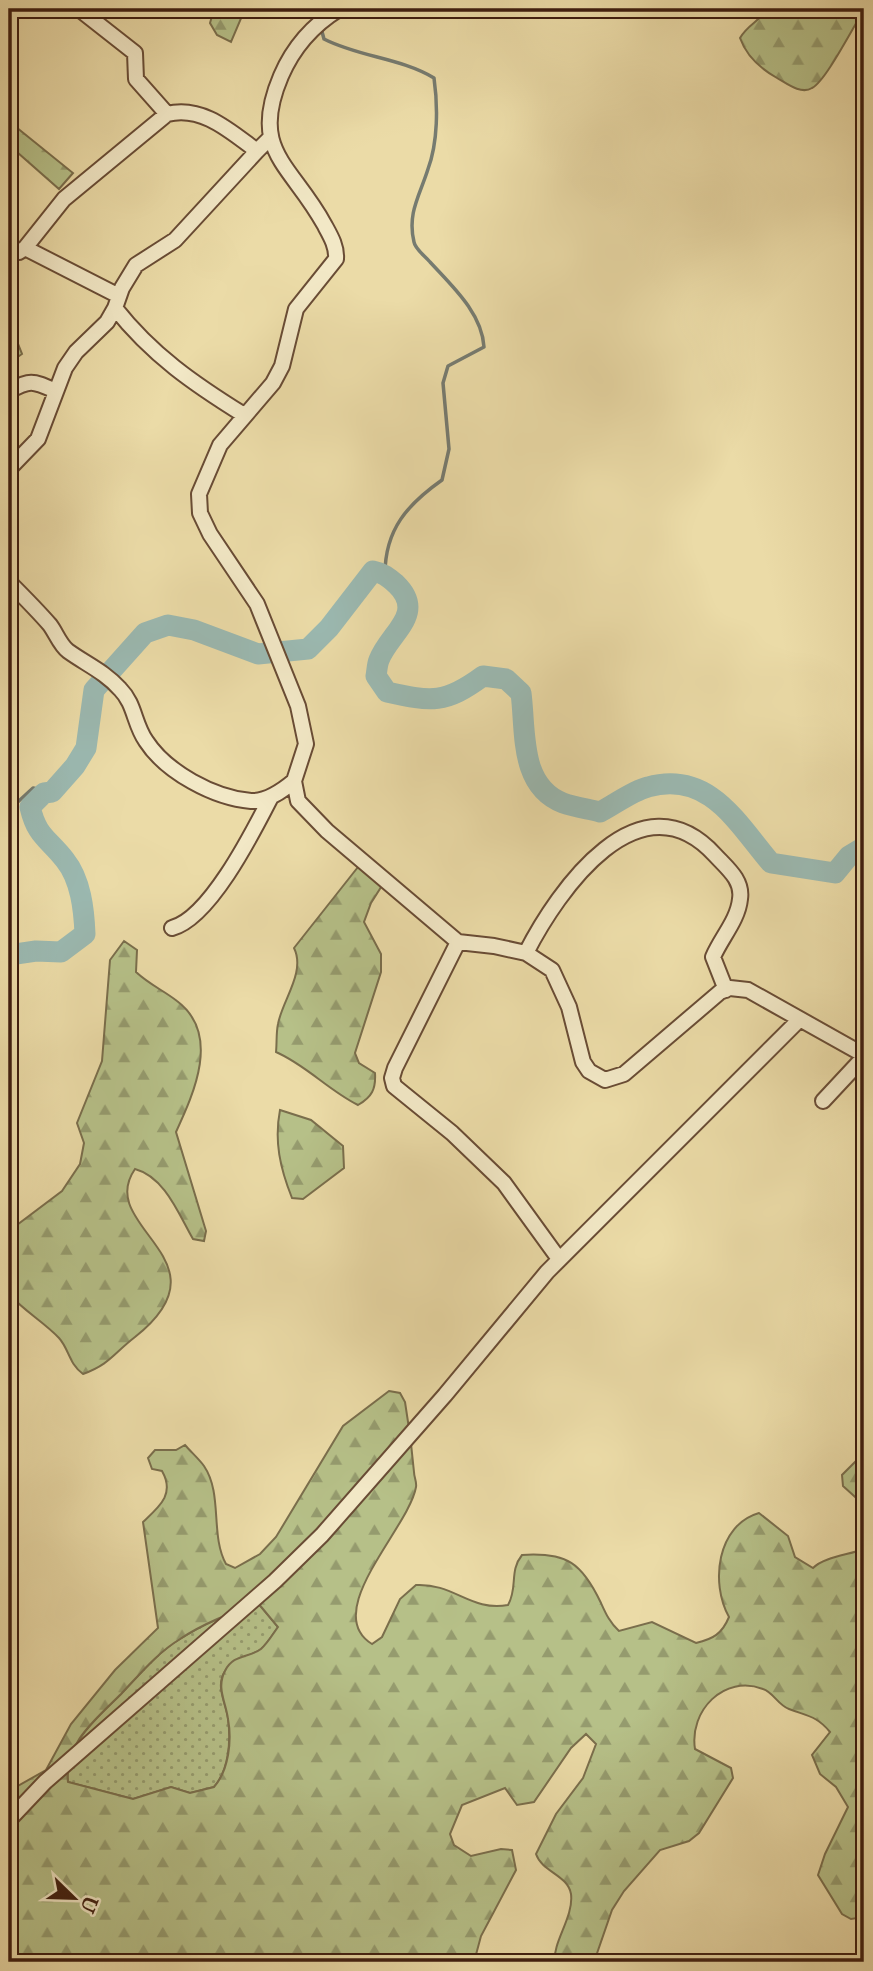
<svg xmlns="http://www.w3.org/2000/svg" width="873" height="1971" font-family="'IM FELL Double Pica',serif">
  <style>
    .grass { fill: url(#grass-dots); stroke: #7a6e4c; stroke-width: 2 }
    .forest { fill: url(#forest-firs); stroke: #7a6e4c; stroke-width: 2; fill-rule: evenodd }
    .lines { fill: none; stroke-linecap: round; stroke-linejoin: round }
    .stream { stroke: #767b70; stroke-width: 3.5 }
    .river { stroke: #9bb9b1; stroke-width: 21 }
    .street-casing { stroke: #694c35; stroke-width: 18 }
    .street { stroke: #f2e8c6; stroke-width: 14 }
  </style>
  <defs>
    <pattern id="grass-dots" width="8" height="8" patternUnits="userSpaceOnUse" patternTransform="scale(1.75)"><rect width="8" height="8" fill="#b6c088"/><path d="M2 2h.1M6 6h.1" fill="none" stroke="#959b6e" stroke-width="1.8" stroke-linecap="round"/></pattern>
    <pattern id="forest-firs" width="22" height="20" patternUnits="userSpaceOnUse" patternTransform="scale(1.75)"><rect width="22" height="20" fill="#b6c088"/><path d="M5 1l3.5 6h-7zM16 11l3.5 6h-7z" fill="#959b6e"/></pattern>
  </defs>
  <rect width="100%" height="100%" fill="#ebdba7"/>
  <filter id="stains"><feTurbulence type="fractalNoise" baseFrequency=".00286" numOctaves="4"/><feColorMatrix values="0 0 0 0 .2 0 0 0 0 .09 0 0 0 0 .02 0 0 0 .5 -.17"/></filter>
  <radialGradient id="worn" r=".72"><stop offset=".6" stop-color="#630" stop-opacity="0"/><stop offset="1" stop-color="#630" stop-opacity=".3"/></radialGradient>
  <path class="grass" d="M 258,1603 L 278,1627 C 273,1634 267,1644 261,1649 C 250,1658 234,1656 225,1671 C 215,1686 226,1703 228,1719 C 231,1741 229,1770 214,1787 L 190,1793 L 171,1787 L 133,1799 L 68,1782 C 64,1744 97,1718 121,1694 C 140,1674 157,1653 180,1639 C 204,1623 231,1613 258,1603 Z"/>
  <path class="forest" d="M 214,9 L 245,9 L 231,42 L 217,35 L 210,23 Z
    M 767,9 L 864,9 L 864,10 C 854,25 826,81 812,88 C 801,95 786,83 777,78 C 761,69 746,55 740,38 C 747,25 760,21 767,9 Z
    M 9,69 L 16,84 L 16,127 L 73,173 L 59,189 L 9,145 Z
    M 9,321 L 22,354 L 9,363 Z
    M 358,867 L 383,884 L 371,903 L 364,922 L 381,954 L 381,972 L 355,1053 L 359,1063 L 375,1073 C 376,1089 372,1097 358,1105 C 328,1090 306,1065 276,1052 C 277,1043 276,1033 278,1024 C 282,1001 306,972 294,948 Z
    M 124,941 L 137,950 L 136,972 C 150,985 163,990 177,1001 C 221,1034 194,1093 176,1132 L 206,1231 L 204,1241 L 193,1239 C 179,1215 165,1177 135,1169 C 94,1228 233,1259 135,1337 C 113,1354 110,1364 83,1374 C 69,1364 69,1349 59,1338 C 44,1322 24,1311 9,1294 L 9,1231 L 62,1191 L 80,1164 L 84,1143 L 77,1123 L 102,1061 L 110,960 Z
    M 280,1110 L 311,1120 L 343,1146 L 344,1168 L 303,1199 L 292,1198 C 280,1168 274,1141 280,1110 Z
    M 389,1391 L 400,1393 L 405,1402 C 409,1425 412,1448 414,1472 C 414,1477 417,1482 416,1487 C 409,1528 320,1612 372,1644 L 382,1637 L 400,1599 L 416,1585 C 454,1583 471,1612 508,1605 C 518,1588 509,1571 522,1555 C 567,1552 582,1563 601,1603 C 606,1614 610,1623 619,1631 L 652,1622 L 696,1643 C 713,1639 722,1634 729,1617 C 710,1583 717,1525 759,1513 L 788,1536 L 795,1557 L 813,1568 C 824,1557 848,1555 864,1549 L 864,1917 L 851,1919 L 842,1914 L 818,1875 L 825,1854 L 848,1807 L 836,1787 L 820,1774 L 812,1755 L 830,1732 C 817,1716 807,1716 789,1709 C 778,1705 773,1692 763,1689 C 724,1674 689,1711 695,1749 L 731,1768 L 733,1778 L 699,1833 L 689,1841 L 660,1850 L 624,1891 L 612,1910 L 594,1962 L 555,1962 C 552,1943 574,1917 571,1894 C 568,1875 542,1872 536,1854 L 556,1814 L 583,1778 L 596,1744 L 586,1734 L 571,1748 L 534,1802 L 517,1805 L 505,1788 L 462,1805 L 450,1834 L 454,1845 L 471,1856 L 501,1849 L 512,1850 L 516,1870 L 481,1936 L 474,1962 L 9,1962 L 9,1791 L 46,1770 L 71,1724 L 115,1670 L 158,1628 L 143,1522 C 160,1506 175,1494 162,1471 L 152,1469 L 148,1458 L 155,1450 L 176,1450 L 185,1445 C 191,1452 199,1459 204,1466 C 223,1494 210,1535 226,1564 L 235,1568 L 260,1554 L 276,1537 L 343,1426 ZM 258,1603 L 278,1627 C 273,1634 267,1644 261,1649 C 249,1658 233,1654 225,1671 C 216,1688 226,1702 228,1719 C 232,1740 229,1770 214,1787 L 190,1793 L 171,1787 L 133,1799 L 68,1782 C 63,1744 97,1718 121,1694 C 140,1674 157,1653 180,1639 C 204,1623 231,1613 258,1603 Z
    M 864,1453 L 864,1505 L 843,1486 L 842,1475 Z"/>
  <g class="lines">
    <path class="stream" d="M 321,28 L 324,39 C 359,57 401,58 434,78 C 438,106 438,142 428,169 C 420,195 407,213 414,242 C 415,249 425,256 430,262 C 452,286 482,313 484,347 L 448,366 L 443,383 L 449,449 L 442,480 C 408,504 385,529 385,574
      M 9,810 L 33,788 L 52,792"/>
    <path class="river" d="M 9,955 L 36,951 L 61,952 L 85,934 C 84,910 81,880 65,860 C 48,838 37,837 30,807 L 44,793 L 52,792 L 75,766 L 86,748 L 94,690 L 145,633 L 168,625 L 194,630 L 258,654 L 308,649 L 329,628 L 373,571 C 383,573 388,577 396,584 C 427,614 389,633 379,660 C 377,665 377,671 376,676 L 387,692 C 432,702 445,704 483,676 L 506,679 L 521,693 C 526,731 519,786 563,803 C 574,807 588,809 600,812 C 614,805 632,791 648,787 C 709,770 737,823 771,863 L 835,873 L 849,856 L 864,847"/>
    <defs>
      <path id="street" d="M 79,9 L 135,53 L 136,79 L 167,114 C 202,105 230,131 257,151 L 269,139
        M 339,9 C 313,25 293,48 281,76 C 249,151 291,164 324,224 C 330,235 337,246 336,259 L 296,309 L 282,366 L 273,383 L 220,445 L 199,494 L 200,513 L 210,534 L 257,604 L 298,706 L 306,744 L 294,781 L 298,801 L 327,831 L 458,942 L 494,946 L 526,953 L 552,970 L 569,1007 L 583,1062 L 589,1071 L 605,1080 L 624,1074 L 720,992 L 730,988 L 748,990 L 864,1055
        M 25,248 L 64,199 L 167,114
        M 9,250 L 19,252 L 25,248 L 119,296
        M 115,308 L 122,288 L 136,265 L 175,240 L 257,151
        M 9,391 C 31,379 33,381 56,391
        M 9,469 L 38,439 L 65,368 L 76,352 L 107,322 L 115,308 C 152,355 194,384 244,415
        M 9,582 C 23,596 37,610 50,625 C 56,633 60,645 68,651 C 86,664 105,672 120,689 C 135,704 134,724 146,741 C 166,772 214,798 251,801 C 267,802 282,791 294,781
        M 172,928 C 210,918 253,832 271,797
        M 458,942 L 395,1068 L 392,1078 L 394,1086 L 452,1133 L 504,1183 L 559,1259
        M 526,953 C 558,890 640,773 715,855 C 727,868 743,880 740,899 C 738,920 721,938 713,957 L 726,990
        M 823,1101 L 864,1057
        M 9,1820 L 45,1782 L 275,1581 L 322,1535 L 445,1395 L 547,1272 L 799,1020"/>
    </defs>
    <use href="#street" class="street-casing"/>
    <use href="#street" class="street"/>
  </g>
  <rect width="873" height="1971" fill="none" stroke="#ebdba7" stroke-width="35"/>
  <rect x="10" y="10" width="852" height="1950" fill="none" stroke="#3e1d0f" stroke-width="3.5"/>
  <rect x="18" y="18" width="838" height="1936" fill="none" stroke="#3e1d0f" stroke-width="2"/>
  <g transform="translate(74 1898) rotate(113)" stroke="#f2e8c6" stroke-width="5" paint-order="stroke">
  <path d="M0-5L12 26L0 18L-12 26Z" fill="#3e1d0f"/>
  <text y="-10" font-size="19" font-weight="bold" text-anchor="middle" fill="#3e1d0f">U</text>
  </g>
  <rect width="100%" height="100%" filter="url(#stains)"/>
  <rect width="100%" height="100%" fill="url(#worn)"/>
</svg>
